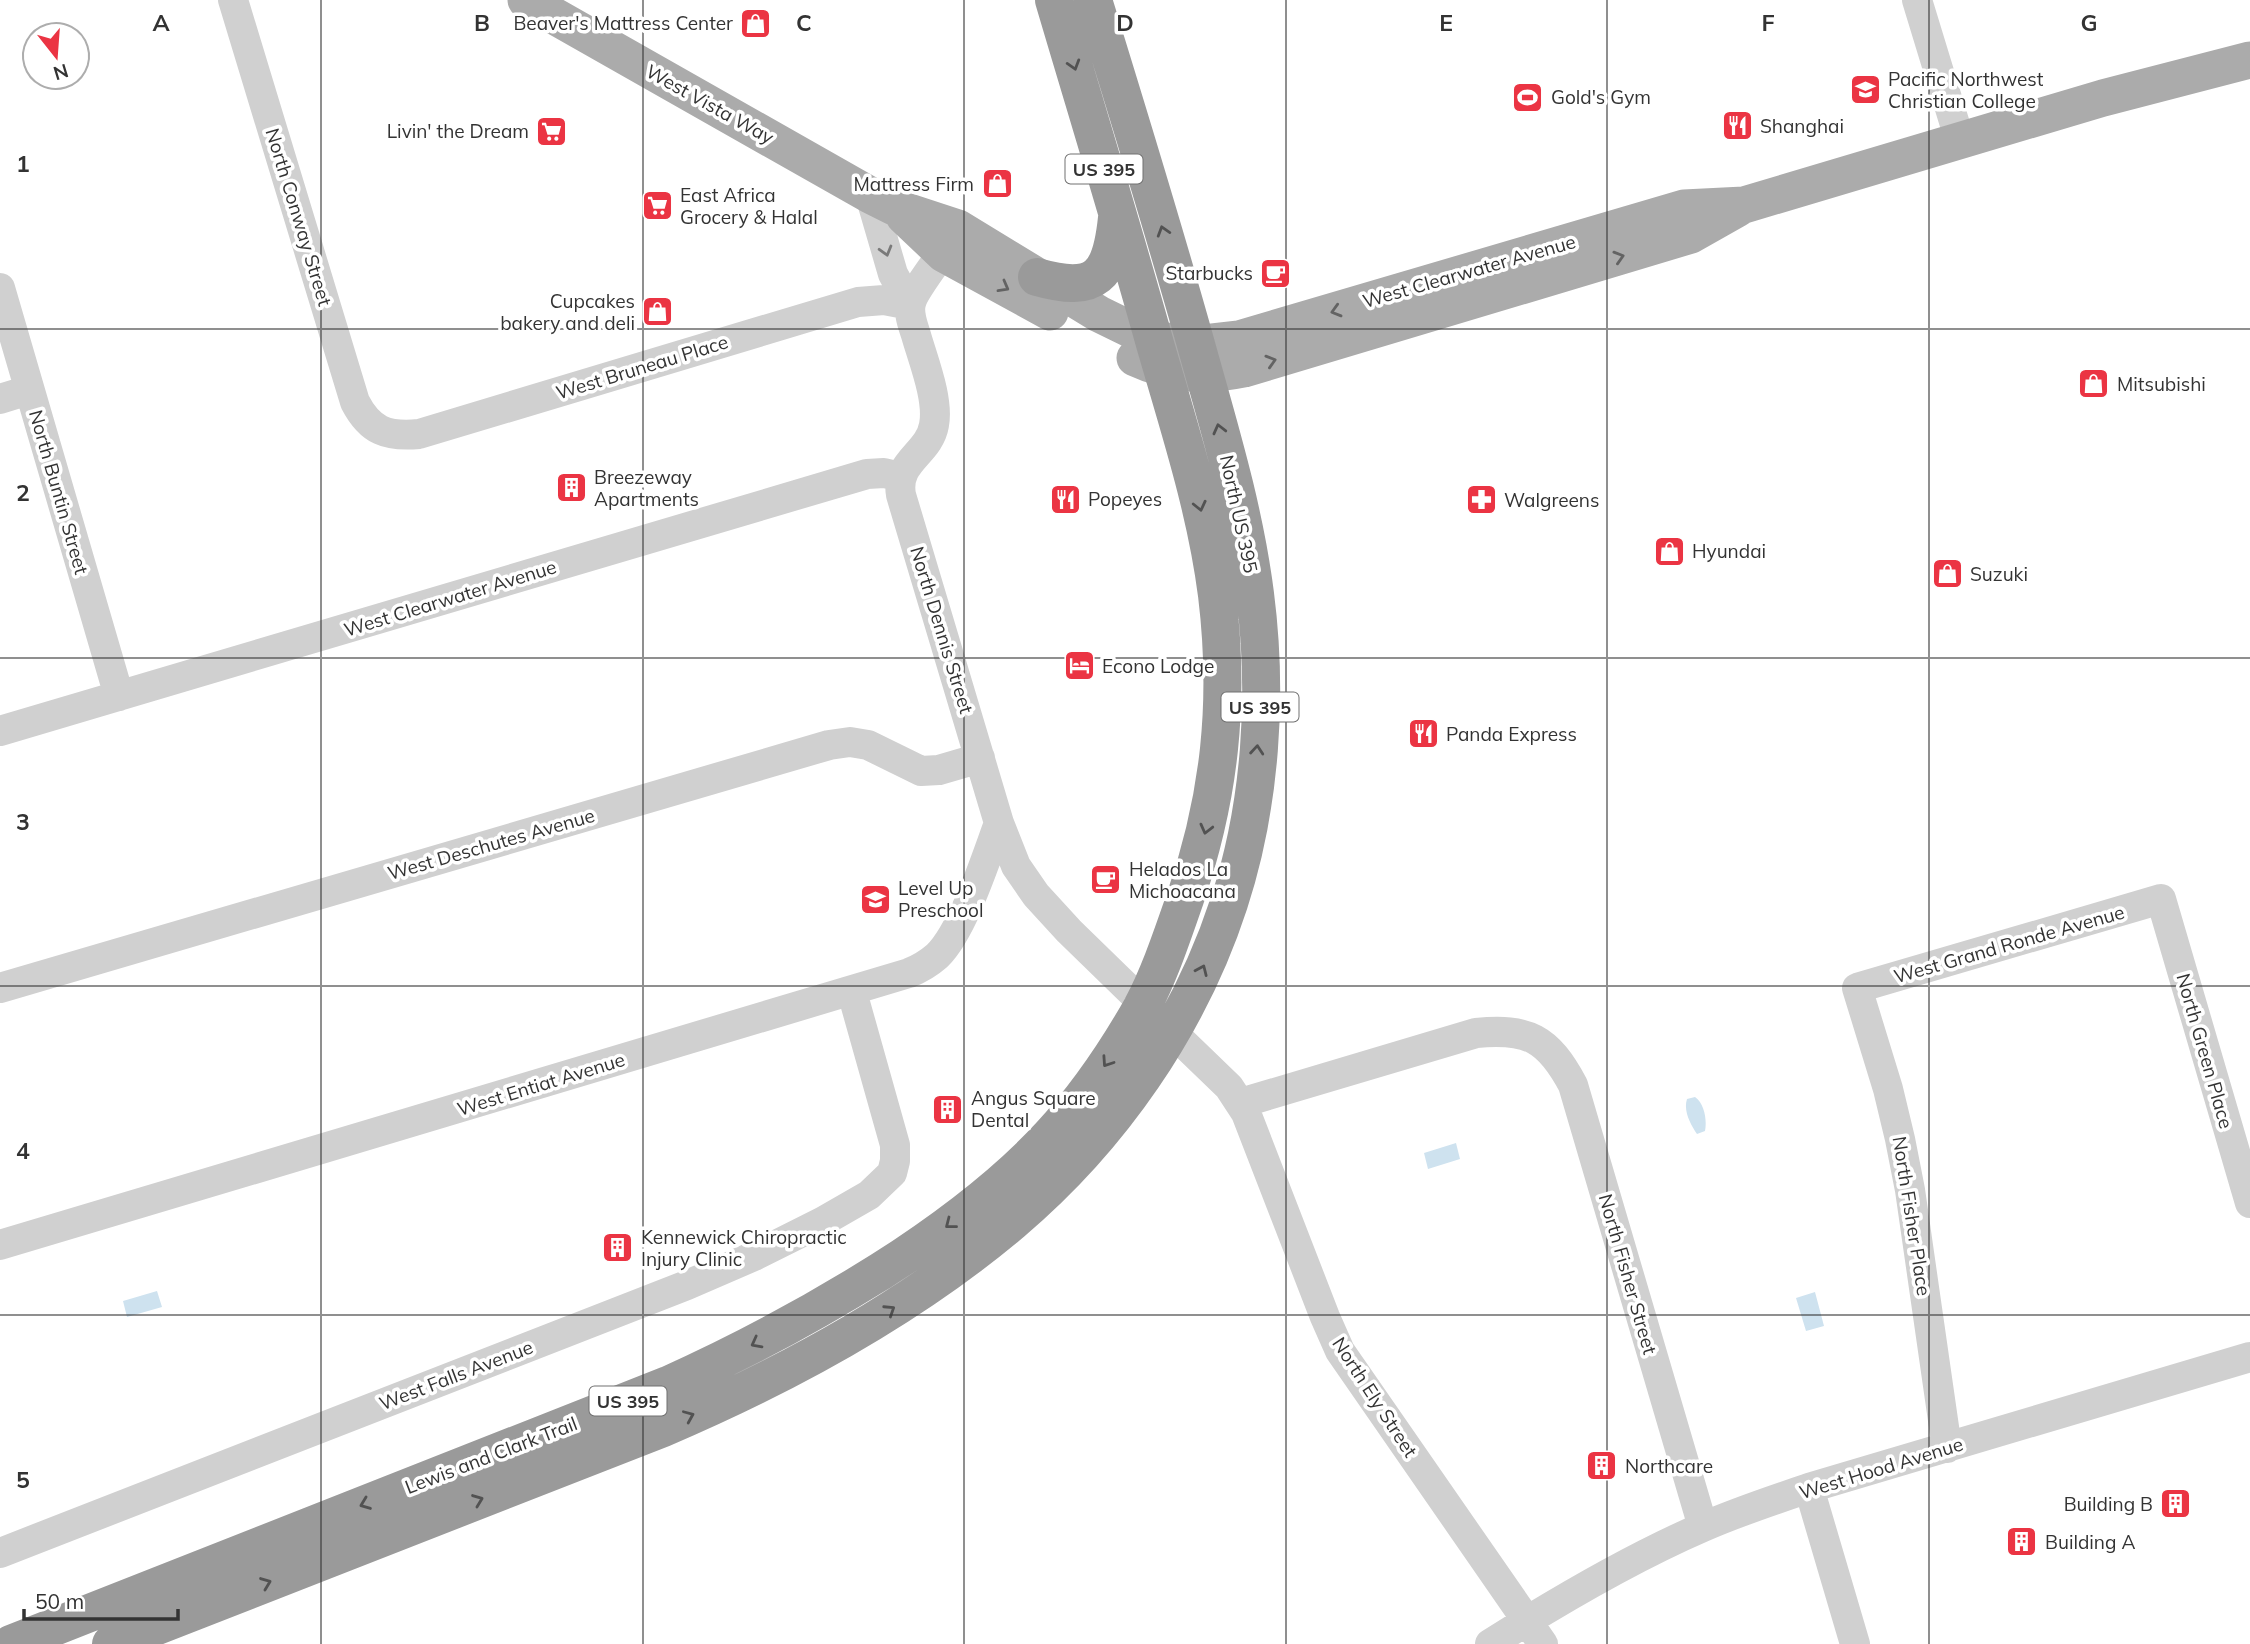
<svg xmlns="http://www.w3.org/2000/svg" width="2250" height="1644" font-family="Mulish,sans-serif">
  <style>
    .water { fill: #cee2ef }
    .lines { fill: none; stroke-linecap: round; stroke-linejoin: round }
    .minor { stroke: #d0d0d0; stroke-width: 30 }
    .major { stroke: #ababab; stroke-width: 37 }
    .highway { stroke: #9a9a9a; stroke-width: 38 }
    .oneway { stroke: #525252 }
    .oneway2 { stroke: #7a7a7a }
    .oneway3 { stroke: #636363 }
    .grid { fill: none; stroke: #333; stroke-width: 2; stroke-opacity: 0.55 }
    .labels { text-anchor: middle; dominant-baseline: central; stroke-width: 7; stroke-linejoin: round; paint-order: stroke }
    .shield { fill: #fff; stroke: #707070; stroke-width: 2 }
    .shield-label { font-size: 18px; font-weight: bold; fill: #333 }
    .poi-label { font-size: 19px; fill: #333; stroke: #fff; text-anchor: start }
    .street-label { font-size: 19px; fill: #333; stroke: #fff }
    .grid-label { font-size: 23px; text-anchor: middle; font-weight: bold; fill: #333; stroke: #fff; stroke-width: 7; stroke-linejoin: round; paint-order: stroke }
  </style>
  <rect width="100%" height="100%" fill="#fff"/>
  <path class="water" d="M 1695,1097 C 1705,1104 1707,1121 1705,1131 L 1697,1134 C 1691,1125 1683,1111 1687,1099 Z
    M 1456,1143 L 1460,1159 L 1428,1169 L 1424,1153 Z
    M 157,1291 L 162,1307 L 127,1317 L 123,1301 Z
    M 1815,1292 L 1824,1326 L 1806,1331 L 1796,1298 Z"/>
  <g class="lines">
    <path class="minor" d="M 233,0 L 355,402 C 370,431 387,437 419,434 L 858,302 L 884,300 L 910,305
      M 1917,0 L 1960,141
      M 870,195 L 893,274 L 910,305
      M 954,235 C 945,252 914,289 911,303 C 908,314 913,325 916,335 C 923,360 939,399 934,425 C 929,454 895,461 901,495 L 999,823 L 1016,866 L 1036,895 L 1069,931 L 1144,1004
      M 0,288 L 119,696
      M 0,399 L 29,390
      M 0,731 L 867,474 L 884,473 L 901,477
      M 0,988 L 829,745 L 850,742 L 868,745 L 921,771 L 939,770 L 980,758
      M 1171,1031 L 1229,1087 L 1246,1113 L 1325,1317 L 1340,1351 L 1543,1644
      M 1241,1103 L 1476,1033 C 1528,1028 1548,1038 1573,1085 L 1703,1527
      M 0,1245 L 909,973 C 919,969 929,963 937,956 C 963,931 986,858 999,823
      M 1947,1448 L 1910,1190 L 1900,1139 L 1888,1089 L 1857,988 L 2161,899 L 2250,1203
      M 1809,1488 L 1855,1644
      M 0,1553 L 687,1285 L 754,1256 L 822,1222 L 869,1195 L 892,1173 L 895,1161 L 895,1145 L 852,992
      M 1490,1644 C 1558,1601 1629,1559 1703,1527 C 1737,1512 1773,1500 1809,1488 L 2250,1357"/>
    <path class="major" d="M 526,0 L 870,195 L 894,207 L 958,228 L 1099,314 L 1142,335 L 1166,341 L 1195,344 L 1239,339 L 1684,208 L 1744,205 L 2103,98 L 2250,60
      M 904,216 L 944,254 L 1050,312
      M 1135,358 C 1172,375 1205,377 1244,369 L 1691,235 L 1737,209"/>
    <path class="highway" d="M 1037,277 C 1097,294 1111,276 1117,218
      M 11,1644 L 668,1385 C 742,1352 812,1314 881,1271 C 942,1232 1001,1189 1050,1136 C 1085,1098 1116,1053 1142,1007 C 1160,973 1172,936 1185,899 C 1220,797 1230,702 1217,595 C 1206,509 1179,427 1155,344 C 1123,229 1088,115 1054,0
      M 111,1644 L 663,1428 C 787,1375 909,1309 1012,1222 C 1111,1138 1189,1026 1229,903 C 1261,805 1268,695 1255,594 C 1244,507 1218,424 1195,341 C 1163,227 1128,113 1093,0"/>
  </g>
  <defs><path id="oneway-chevron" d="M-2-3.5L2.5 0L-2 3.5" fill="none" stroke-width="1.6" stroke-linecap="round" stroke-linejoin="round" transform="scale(1.75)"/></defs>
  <g class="oneway">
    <use href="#oneway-chevron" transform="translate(1074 65) rotate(73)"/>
    <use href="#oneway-chevron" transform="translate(1163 231) rotate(-107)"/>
    <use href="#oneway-chevron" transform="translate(1219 429) rotate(-104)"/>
    <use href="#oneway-chevron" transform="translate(1200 506) rotate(77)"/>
    <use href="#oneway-chevron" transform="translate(1257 750) rotate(-85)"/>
    <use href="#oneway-chevron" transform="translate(1206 829) rotate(104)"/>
    <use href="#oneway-chevron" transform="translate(1202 970) rotate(-66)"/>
    <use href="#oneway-chevron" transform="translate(1107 1062) rotate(124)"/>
    <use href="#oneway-chevron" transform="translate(950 1224) rotate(142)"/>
    <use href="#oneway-chevron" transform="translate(890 1310) rotate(-33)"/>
    <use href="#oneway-chevron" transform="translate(756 1343) rotate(152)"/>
    <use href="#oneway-chevron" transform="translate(689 1416) rotate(-23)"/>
    <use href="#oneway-chevron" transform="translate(478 1500) rotate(-21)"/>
    <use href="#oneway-chevron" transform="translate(365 1504) rotate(159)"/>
    <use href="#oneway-chevron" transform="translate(266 1583) rotate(-21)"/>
  </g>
  <use class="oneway2" href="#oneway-chevron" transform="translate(886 251) rotate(74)"/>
  <g class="oneway3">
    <use href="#oneway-chevron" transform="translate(1619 257) rotate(-17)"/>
    <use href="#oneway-chevron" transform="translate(1004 287) rotate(29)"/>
    <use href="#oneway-chevron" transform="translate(1336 311) rotate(164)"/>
    <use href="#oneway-chevron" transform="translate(1271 361) rotate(-17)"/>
  </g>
  <path class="grid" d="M 321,0 L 321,1644M 643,0 L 643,1644M 964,0 L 964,1644M 1286,0 L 1286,1644M 1607,0 L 1607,1644M 1929,0 L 1929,1644M 0,329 L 2250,329M 0,658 L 2250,658M 0,986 L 2250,986M 0,1315 L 2250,1315"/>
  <defs>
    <symbol id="shop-square" viewBox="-11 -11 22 22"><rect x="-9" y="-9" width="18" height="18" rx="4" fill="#eb3443" stroke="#fff"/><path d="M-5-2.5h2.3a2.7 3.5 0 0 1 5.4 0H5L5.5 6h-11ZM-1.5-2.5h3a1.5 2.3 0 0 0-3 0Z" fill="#fff"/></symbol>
    <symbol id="university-square" viewBox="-11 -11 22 22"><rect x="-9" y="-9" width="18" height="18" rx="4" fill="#eb3443" stroke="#fff"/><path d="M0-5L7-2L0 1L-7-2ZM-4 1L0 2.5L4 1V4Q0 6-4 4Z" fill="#fff"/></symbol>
    <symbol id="stadium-square" viewBox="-11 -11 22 22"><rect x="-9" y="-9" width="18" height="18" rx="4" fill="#eb3443" stroke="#fff"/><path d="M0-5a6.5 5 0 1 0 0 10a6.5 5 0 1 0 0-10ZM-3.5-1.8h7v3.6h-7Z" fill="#fff"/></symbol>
    <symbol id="restaurant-square" viewBox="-11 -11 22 22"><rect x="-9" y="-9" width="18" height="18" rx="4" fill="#eb3443" stroke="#fff"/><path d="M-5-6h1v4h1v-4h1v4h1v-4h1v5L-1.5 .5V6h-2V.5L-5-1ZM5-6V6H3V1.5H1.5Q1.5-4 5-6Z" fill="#fff"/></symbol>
    <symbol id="supermarket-square" viewBox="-11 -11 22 22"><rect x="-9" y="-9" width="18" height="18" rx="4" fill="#eb3443" stroke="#fff"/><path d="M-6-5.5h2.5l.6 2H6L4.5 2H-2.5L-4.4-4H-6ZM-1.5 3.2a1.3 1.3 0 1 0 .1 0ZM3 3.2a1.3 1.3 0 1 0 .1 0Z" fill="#fff"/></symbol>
    <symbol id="cafe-square" viewBox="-11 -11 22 22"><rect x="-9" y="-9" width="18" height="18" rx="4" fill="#eb3443" stroke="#fff"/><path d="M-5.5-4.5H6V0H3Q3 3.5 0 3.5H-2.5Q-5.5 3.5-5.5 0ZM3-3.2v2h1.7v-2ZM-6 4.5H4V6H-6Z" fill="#fff"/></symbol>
    <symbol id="building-square" viewBox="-11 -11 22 22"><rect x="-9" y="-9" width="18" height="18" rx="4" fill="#eb3443" stroke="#fff"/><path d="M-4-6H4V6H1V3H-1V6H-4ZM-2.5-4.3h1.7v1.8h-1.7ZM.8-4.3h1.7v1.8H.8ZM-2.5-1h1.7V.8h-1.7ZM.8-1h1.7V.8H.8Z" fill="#fff"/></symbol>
    <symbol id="pharmacy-square" viewBox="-11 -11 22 22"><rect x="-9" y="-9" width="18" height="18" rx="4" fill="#eb3443" stroke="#fff"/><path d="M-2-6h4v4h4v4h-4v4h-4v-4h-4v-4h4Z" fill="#fff"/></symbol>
    <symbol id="hotel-square" viewBox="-11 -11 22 22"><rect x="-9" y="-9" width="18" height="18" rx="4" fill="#eb3443" stroke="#fff"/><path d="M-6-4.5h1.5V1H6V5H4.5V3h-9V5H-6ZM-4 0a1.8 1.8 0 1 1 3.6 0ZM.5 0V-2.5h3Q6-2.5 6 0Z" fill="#fff"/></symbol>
    <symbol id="school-square" viewBox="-11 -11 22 22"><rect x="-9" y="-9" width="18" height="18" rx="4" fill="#eb3443" stroke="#fff"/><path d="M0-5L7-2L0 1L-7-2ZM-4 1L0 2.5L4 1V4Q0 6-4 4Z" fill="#fff"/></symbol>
  </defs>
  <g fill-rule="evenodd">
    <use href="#shop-square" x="738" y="6" width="35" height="35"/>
    <use href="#university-square" x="1848" y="72" width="35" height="35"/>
    <use href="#stadium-square" x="1510" y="80" width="35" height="35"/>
    <use href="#restaurant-square" x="1720" y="108" width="35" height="35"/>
    <use href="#supermarket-square" x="534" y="114" width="35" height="35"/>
    <use href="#shop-square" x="980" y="166" width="35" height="35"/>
    <use href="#supermarket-square" x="640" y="188" width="35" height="35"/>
    <use href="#cafe-square" x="1258" y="256" width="35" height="35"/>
    <use href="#shop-square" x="640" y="294" width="35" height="35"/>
    <use href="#shop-square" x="2076" y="366" width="35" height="35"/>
    <use href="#building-square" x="554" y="470" width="35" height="35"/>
    <use href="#restaurant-square" x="1048" y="482" width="35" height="35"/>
    <use href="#pharmacy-square" x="1464" y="482" width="35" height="35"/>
    <use href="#shop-square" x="1652" y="534" width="35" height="35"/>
    <use href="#shop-square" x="1930" y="556" width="35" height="35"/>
    <use href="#hotel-square" x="1062" y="648" width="35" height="35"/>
    <use href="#restaurant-square" x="1406" y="716" width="35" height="35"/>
    <use href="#cafe-square" x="1088" y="862" width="35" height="35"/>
    <use href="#school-square" x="858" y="882" width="35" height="35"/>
    <use href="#building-square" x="930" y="1092" width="35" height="35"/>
    <use href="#building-square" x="600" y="1230" width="35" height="35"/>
    <use href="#building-square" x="1584" y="1448" width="35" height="35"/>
    <use href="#building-square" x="2158" y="1486" width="35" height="35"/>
    <use href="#building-square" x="2004" y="1524" width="35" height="35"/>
  </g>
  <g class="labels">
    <g class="shield">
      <rect x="1065.5" y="154.5" width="77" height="29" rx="5"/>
      <rect x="1221.5" y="692.5" width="77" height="29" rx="5"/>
      <rect x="589.5" y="1386.5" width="77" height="29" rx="5"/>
    </g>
    <g class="shield-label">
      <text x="1104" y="169">US 395</text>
      <text x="1260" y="707">US 395</text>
      <text x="628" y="1401">US 395</text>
    </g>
    <g class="poi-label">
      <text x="733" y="23" text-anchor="end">Beaver's Mattress Center</text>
      <text x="1888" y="79">Pacific Northwest<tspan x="1888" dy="22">Christian College</tspan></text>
      <text x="1551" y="97">Gold's Gym</text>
      <text x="1760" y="126">Shanghai</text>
      <text x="529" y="131" text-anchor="end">Livin' the Dream</text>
      <text x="974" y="184" text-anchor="end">Mattress Firm</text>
      <text x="680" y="195">East Africa<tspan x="680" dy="22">Grocery &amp; Halal</tspan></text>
      <text x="1253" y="273" text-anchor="end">Starbucks</text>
      <text x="635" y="301" text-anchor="end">Cupcakes<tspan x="635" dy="22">bakery and deli</tspan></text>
      <text x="2117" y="384">Mitsubishi</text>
      <text x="594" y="477">Breezeway<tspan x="594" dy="22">Apartments</tspan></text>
      <text x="1088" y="499">Popeyes</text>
      <text x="1504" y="500">Walgreens</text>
      <text x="1692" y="551">Hyundai</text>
      <text x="1970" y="574">Suzuki</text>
      <text x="1102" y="666">Econo Lodge</text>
      <text x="1446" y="734">Panda Express</text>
      <text x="1129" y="869">Helados La<tspan x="1129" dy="22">Michoacana</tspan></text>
      <text x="898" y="888">Level Up<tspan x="898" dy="22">Preschool</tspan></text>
      <text x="971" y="1098">Angus Square<tspan x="971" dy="22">Dental</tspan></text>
      <text x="641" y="1237">Kennewick Chiropractic<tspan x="641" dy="22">Injury Clinic</tspan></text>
      <text x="1625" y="1466">Northcare</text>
      <text x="2153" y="1504" text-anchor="end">Building B</text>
      <text x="2045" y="1542">Building A</text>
    </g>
    <g class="street-label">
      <text transform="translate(710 104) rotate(29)">West Vista Way</text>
      <text transform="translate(299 217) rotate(73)">North Conway Street</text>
      <text transform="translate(1469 271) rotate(-16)">West Clearwater Avenue</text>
      <text transform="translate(642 367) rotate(-17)">West Bruneau Place</text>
      <text transform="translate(59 492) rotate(74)">North Buntin Street</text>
      <text transform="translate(1239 514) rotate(78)">North US 395</text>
      <text transform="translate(450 598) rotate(-17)">West Clearwater Avenue</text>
      <text transform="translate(942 630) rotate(73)">North Dennis Street</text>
      <text transform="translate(491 844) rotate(-16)">West Deschutes Avenue</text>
      <text transform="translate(2009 944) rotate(-16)">West Grand Ronde Avenue</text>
      <text transform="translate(2205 1051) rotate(74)">North Green Place</text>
      <text transform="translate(541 1084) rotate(-17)">West Entiat Avenue</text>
      <text transform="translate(1912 1216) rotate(81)">North Fisher Place</text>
      <text transform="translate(1628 1274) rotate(74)">North Fisher Street</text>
      <text transform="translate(456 1375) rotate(-21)">West Falls Avenue</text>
      <text transform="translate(1375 1397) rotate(57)">North Ely Street</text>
      <text transform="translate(491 1455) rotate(-21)">Lewis and Clark Trail</text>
      <text transform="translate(1881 1468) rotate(-17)">West Hood Avenue</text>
    </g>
  </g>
  <g class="grid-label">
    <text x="161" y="31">A</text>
    <text x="482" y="31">B</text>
    <text x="804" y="31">C</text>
    <text x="1125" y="31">D</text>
    <text x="1446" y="31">E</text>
    <text x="1768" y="31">F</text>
    <text x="2089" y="31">G</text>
    <text x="23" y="172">1</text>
    <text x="23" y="501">2</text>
    <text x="23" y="830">3</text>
    <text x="23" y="1159">4</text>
    <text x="23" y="1488">5</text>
  </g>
  <g transform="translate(56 56) rotate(163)"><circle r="33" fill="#ffffff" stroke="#adadad" stroke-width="2"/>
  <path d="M0-5L12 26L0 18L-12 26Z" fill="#eb3443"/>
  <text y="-10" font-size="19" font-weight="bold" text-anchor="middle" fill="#333333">N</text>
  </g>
  <path d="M24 1609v10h154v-10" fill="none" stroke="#333333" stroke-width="3.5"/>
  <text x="35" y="1609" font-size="21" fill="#333333" stroke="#ffffff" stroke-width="5" paint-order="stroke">50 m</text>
</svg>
